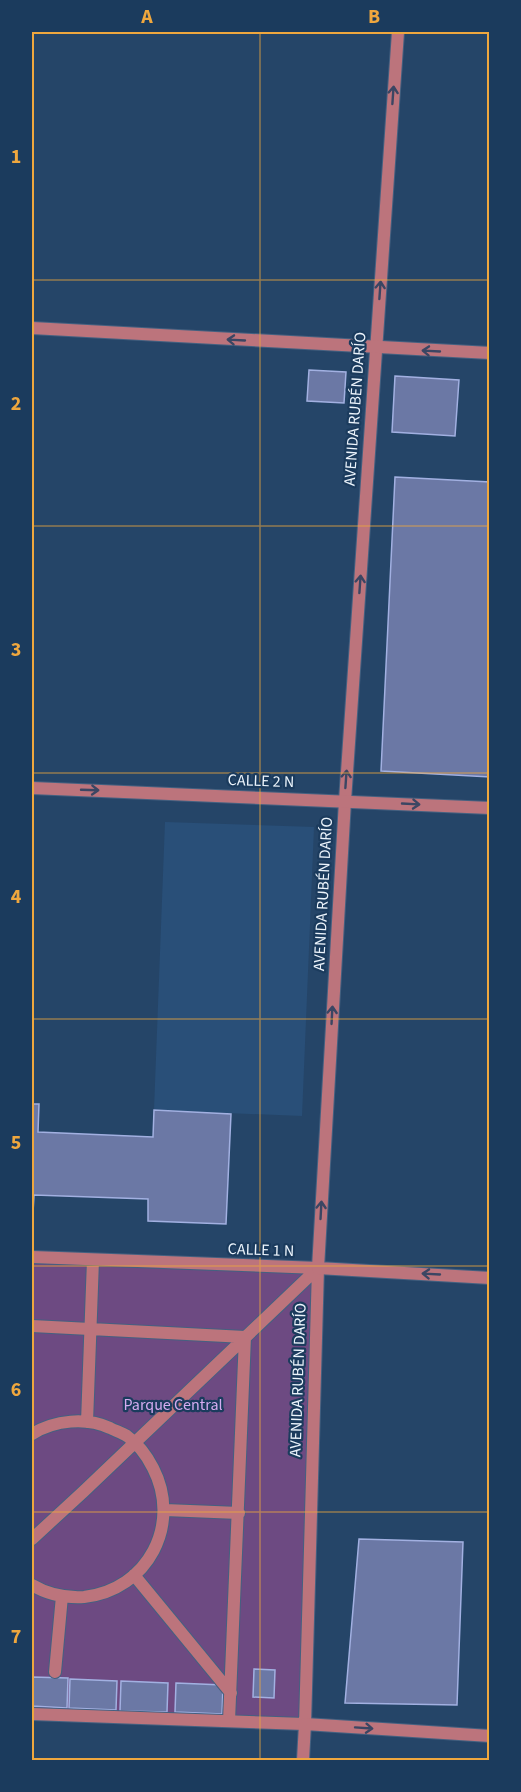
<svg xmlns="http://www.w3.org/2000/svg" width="521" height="1792" font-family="'Source Sans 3',sans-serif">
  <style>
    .built { fill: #294f78 }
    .green { fill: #6d4a82 }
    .building { fill: #6b78a5; stroke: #a2b0e1; stroke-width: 1.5 }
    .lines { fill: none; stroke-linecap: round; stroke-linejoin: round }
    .pedestrian-casing { stroke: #456180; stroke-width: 14 }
    .minor-casing { stroke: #456180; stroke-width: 14 }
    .tertiary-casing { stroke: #456180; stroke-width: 14 }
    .pedestrian { stroke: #bc747c; stroke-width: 12 }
    .minor { stroke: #bc747c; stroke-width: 12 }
    .tertiary { stroke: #bc747c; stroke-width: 12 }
    .oneway { stroke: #3b4663 }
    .grid { fill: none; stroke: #efa73e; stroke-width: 1.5; stroke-opacity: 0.55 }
    .labels { text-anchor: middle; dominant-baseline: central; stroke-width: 4.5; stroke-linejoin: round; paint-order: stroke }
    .street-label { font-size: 16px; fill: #ecf4fc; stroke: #1b3b5d }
    .park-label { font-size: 16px; fill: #d5abf0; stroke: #1b3b5d }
    .neatline { fill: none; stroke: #efa73e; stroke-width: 2 }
    .grid-label { font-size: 20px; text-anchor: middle; font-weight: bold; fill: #efa73e }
  </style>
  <rect width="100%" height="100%" fill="#254568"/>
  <path class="built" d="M 165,822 L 314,827 L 302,1116 L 154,1110 Z"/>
  <path class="green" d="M 32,1257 L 318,1268 L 305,1724 L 32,1714 Z"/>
  <path class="building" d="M 309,370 L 346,372 L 344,403 L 307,401 Z
    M 395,376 L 459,380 L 455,436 L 392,432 Z
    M 395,477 L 490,482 L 490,777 L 381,771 Z
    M 32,1104 L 39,1104 L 38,1132 L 153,1137 L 154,1110 L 231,1114 L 226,1224 L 148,1221 L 148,1199 L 34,1195 L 32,1230 Z
    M 359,1539 L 463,1542 L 457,1705 L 345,1703 Z
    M 254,1669 L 275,1670 L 274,1698 L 253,1697 Z
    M 32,1677 L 68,1678 L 67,1708 L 32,1706 Z
    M 70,1679 L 117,1681 L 116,1710 L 69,1708 Z
    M 121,1681 L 168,1683 L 167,1712 L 120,1711 Z
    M 176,1683 L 223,1685 L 222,1714 L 175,1712 Z"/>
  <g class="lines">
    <defs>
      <path id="pedestrian" d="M 32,1257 L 318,1268
        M 32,1326 L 245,1337 L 229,1721
        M 87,1422 L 93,1260
        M 32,1434 C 55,1420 86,1417 110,1428 C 116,1431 122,1433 127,1436 C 138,1444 147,1456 153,1468 C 182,1524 148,1590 84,1597 C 66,1598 47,1594 32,1585
        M 165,1510 L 239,1513
        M 32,1539 L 83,1492 L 318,1268
        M 134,1575 L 231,1693
        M 55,1672 L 62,1596
        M 32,1714 L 305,1724 L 318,1268"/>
      <path id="minor" d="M 398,32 L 345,801 L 318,1268 L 490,1278
        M 303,1760 L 305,1724 L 490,1736"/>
      <path id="tertiary" d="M 32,328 L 490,353
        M 32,788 L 490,808"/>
    </defs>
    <use href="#pedestrian" class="pedestrian-casing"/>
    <use href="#minor" class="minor-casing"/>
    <use href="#tertiary" class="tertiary-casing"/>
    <use href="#pedestrian" class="pedestrian"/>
    <use href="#minor" class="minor"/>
    <use href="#tertiary" class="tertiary"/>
  </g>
  <defs><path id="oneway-shaft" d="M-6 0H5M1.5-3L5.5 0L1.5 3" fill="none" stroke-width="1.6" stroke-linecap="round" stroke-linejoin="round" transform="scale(1.5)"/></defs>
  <g class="oneway">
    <use href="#oneway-shaft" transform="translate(393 95) rotate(-86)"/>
    <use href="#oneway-shaft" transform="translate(380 290) rotate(-86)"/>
    <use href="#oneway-shaft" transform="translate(236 340) rotate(-177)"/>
    <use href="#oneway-shaft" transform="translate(431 351) rotate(-177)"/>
    <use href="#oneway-shaft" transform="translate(360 584) rotate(-86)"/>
    <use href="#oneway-shaft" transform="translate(346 779) rotate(-86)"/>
    <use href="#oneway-shaft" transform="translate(90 790) rotate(2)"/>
    <use href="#oneway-shaft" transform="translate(411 804) rotate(3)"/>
    <use href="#oneway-shaft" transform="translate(332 1015) rotate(-87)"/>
    <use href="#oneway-shaft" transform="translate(321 1210) rotate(-87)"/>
    <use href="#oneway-shaft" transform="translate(431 1274) rotate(-177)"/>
    <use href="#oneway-shaft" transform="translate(364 1728) rotate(4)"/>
  </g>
  <path class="grid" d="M 260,32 L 260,1760M 32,280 L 490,280M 32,526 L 490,526M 32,773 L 490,773M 32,1019 L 490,1019M 32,1266 L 490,1266M 32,1512 L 490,1512"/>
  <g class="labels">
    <g class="street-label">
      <text transform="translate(355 409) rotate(-86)">AVENIDA RUBÉN DARÍO</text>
      <text transform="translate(261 781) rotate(2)">CALLE 2 N</text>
      <text transform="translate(323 894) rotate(-87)">AVENIDA RUBÉN DARÍO</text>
      <text transform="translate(261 1250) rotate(2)">CALLE 1 N</text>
      <text transform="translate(298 1380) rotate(-88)">AVENIDA RUBÉN DARÍO</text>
    </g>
    <g class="park-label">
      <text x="173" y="1405">Parque Central</text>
    </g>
  </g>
  <rect width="521" height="1792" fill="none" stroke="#1b3b5d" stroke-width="66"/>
  <rect x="33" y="33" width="455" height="1726" class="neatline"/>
  <g class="grid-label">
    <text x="147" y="23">A</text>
    <text x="374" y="23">B</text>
    <text x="16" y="163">1</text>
    <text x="16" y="410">2</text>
    <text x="16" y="656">3</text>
    <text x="16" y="903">4</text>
    <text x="16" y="1149">5</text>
    <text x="16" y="1396">6</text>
    <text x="16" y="1643">7</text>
  </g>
</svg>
